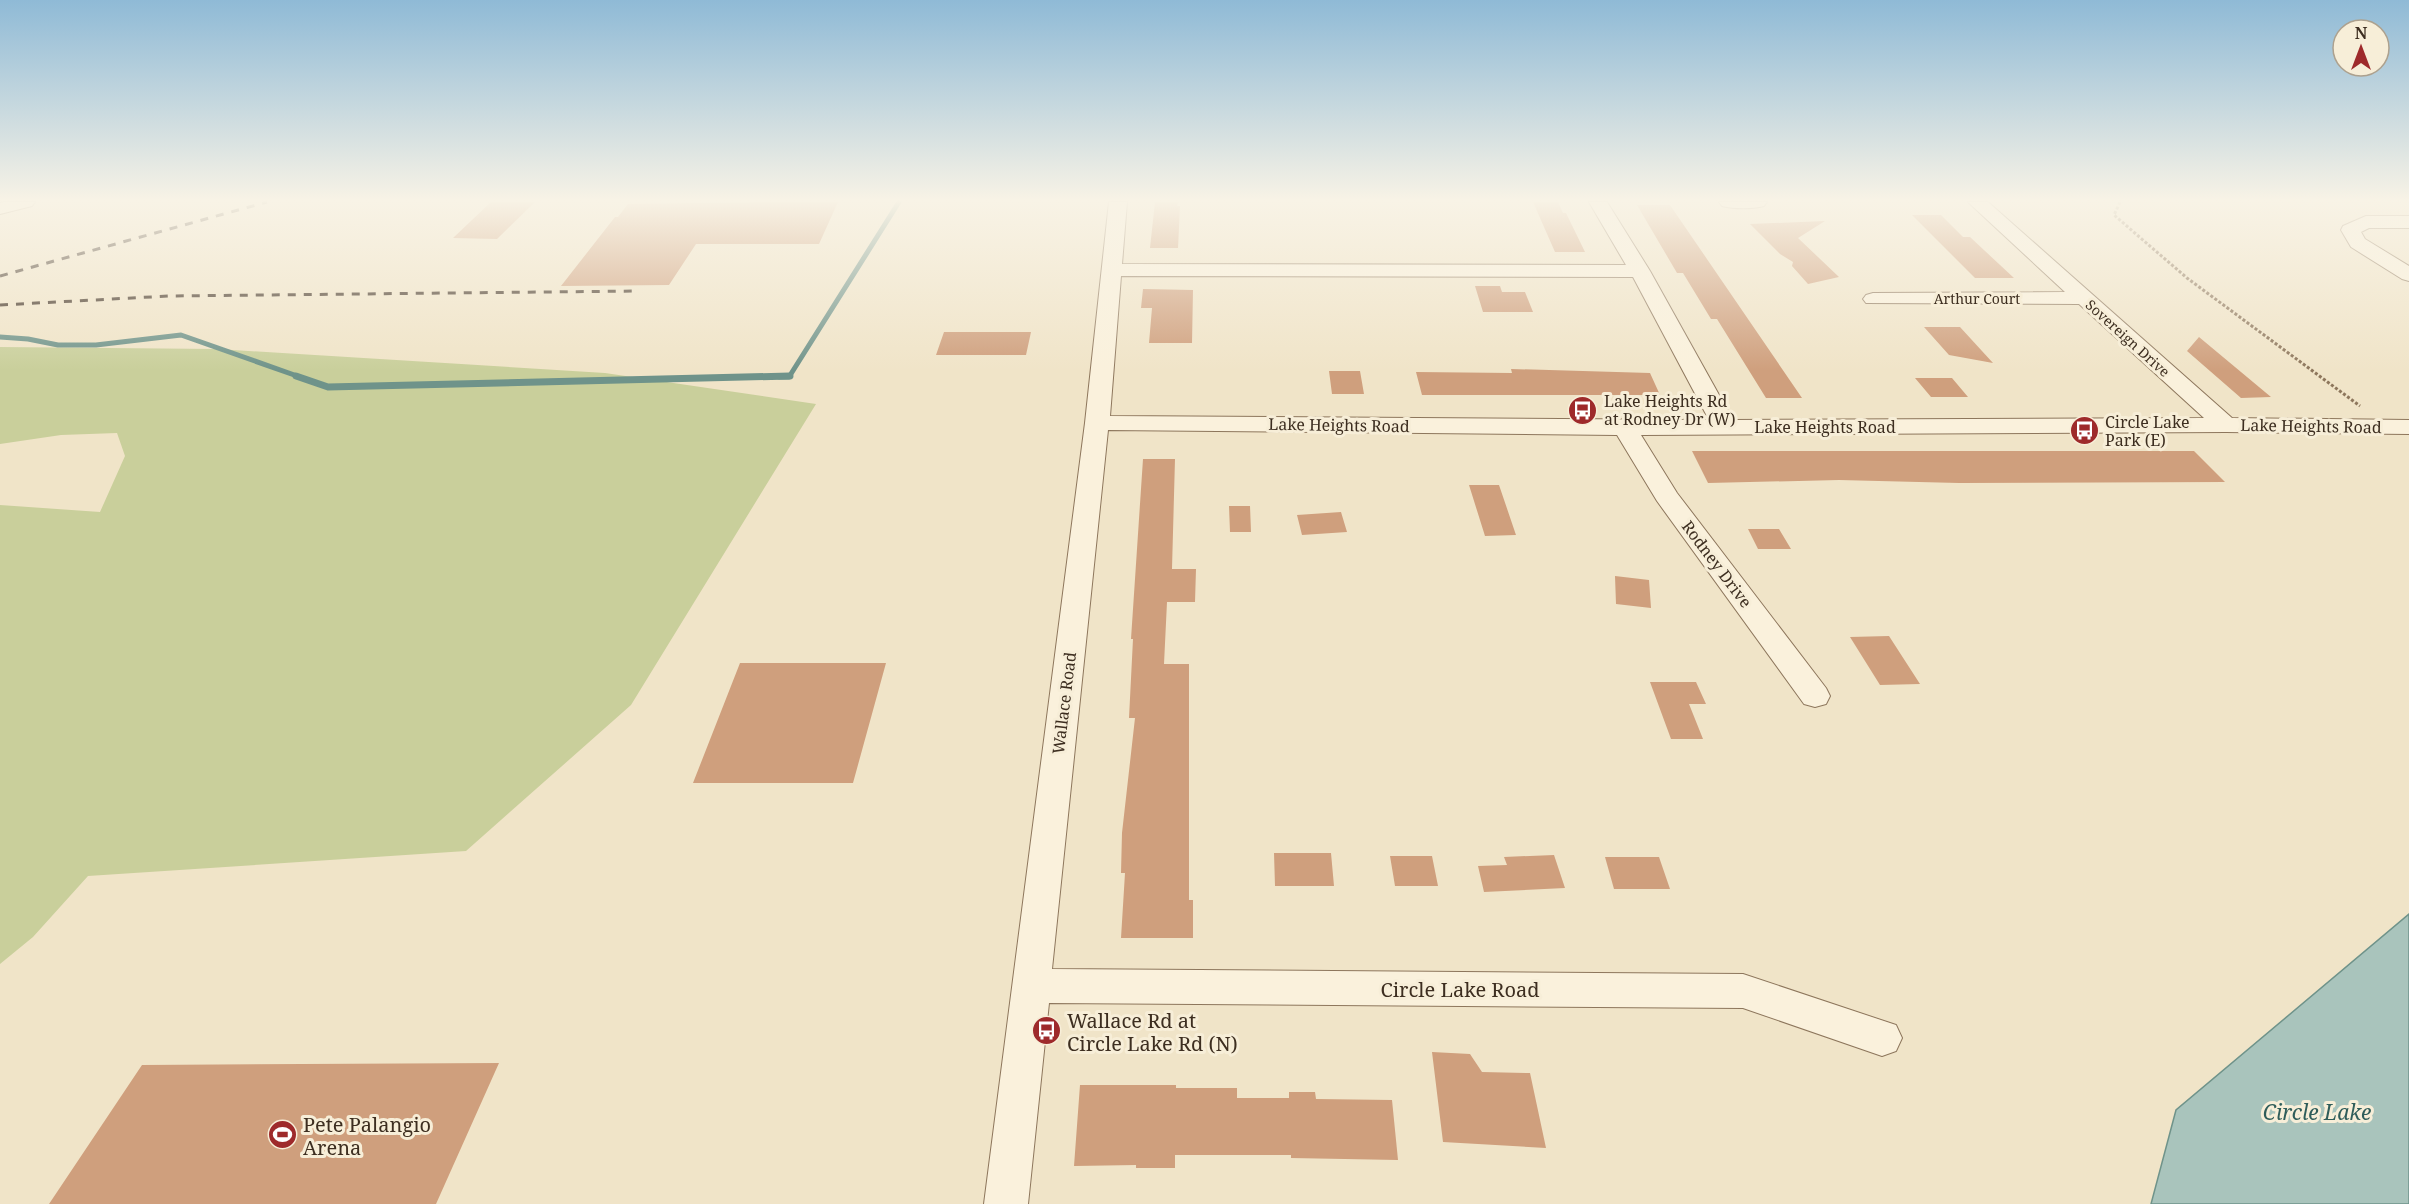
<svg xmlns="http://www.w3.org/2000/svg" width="2409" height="1204" font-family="'Noto Serif',serif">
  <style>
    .green { fill: #c9cf9b }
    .water { fill: #a9c4bc; stroke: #6f938a; stroke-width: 1.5 }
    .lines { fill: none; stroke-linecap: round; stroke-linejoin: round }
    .stream-far1 { stroke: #6f938a; stroke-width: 5 }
    .stream { stroke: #6f938a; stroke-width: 7 }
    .building { fill: #cf9f7d }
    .minor-casing { stroke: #8d765c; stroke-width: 2 }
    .path { stroke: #8d765c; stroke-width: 3; stroke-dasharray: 3 2; stroke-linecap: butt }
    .minor { fill: #faf1dc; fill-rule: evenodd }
    .rail { stroke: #3d2e20; stroke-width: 3; stroke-dasharray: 8 8; stroke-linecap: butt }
    .labels { text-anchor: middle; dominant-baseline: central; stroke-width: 6; stroke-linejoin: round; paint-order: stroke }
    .far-street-label { font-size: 14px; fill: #3d2e20; stroke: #f7eed8 }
    .poi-label { font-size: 16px; fill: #3d2e20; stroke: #f7eed8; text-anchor: start }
    .street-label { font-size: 16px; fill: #3d2e20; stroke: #f7eed8 }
    .near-street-label { font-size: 20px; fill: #3d2e20; stroke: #f7eed8 }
    .near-poi-label { font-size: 20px; fill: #3d2e20; stroke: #f7eed8; text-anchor: start }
    .near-water-label { font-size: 21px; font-style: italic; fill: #2f5d5a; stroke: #f7eed8 }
  </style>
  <rect width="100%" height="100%" fill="#f0e4c8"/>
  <path class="green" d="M 0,347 L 217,349 L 605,373 L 816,404 L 631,705 L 466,851 L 88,876 L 33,937 L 0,964 L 0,505 L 100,512 L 125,456 L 117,433 L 61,435 L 0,444 Z"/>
  <path class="water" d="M 2409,914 L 2409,1204 L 2151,1204 L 2176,1110 Z"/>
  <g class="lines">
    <path class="stream-far1" d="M 0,337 L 28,339 L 58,345 L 96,345 L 181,335 L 300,377
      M 779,377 L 789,377 L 899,202"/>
    <path class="stream" d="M 296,376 L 328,387 L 790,376"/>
  </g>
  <path class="building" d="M 491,202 L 535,202 L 497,239 L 453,238 Z
    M 766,202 L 838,202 L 819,244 L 696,244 L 669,285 L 561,286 L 615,217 L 618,217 L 628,204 Z
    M 1155,202 L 1178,202 L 1177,206 L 1180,206 L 1178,248 L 1150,248 Z
    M 1533,202 L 1558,202 L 1563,213 L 1566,213 L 1585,252 L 1555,252 Z
    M 1637,205 L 1670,205 L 1802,398 L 1766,398 L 1717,319 L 1711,319 L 1683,273 L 1677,273 Z
    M 1912,215 L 1941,215 L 1963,237 L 1970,237 L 2014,278 L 1975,278 Z
    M 1825,221 L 1798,238 L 1839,277 L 1808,284 L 1792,266 L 1793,262 L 1780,254 L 1750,224 Z
    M 1475,286 L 1500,286 L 1502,292 L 1525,292 L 1533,312 L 1483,312 Z
    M 1143,289 L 1193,290 L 1192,343 L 1149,343 L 1152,308 L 1141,308 Z
    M 1924,327 L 1960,327 L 1993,363 L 1949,355 Z
    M 944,332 L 1031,332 L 1026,355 L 936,355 Z
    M 2199,337 L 2271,397 L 2241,398 L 2187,351 Z
    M 1511,369 L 1650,373 L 1660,395 L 1422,395 L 1416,372 L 1512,373 Z
    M 1329,371 L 1360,371 L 1364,394 L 1332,394 Z
    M 1915,378 L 1952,378 L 1968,397 L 1931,397 Z
    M 1692,451 L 2194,451 L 2225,482 L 1959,483 L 1839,480 L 1708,483 Z
    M 1143,459 L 1175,459 L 1172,569 L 1196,569 L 1195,602 L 1167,602 L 1164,664 L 1189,664 L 1189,900 L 1193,900 L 1193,938 L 1121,938 L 1125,873 L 1121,873 L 1122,833 L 1135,718 L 1129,718 L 1133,639 L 1131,639 Z
    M 1469,485 L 1499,485 L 1516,535 L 1485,536 Z
    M 1229,506 L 1250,506 L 1251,532 L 1230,532 Z
    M 1341,512 L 1347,532 L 1302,535 L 1297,515 Z
    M 1748,529 L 1779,529 L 1791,549 L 1758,549 Z
    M 1615,576 L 1649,580 L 1651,608 L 1616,604 Z
    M 1889,636 L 1920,684 L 1880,685 L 1850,637 Z
    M 740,663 L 886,663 L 853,783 L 693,783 Z
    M 1650,682 L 1696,682 L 1706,704 L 1689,704 L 1703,739 L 1671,739 Z
    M 1274,853 L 1331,853 L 1334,886 L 1275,886 Z
    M 1554,855 L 1565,888 L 1484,892 L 1478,866 L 1507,865 L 1504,857 Z
    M 1390,856 L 1432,856 L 1438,886 L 1395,886 Z
    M 1605,857 L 1659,857 L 1670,889 L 1614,889 Z
    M 1432,1052 L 1470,1054 L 1482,1072 L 1530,1073 L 1546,1148 L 1443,1142 Z
    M 499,1063 L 436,1204 L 49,1204 L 142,1065 Z
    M 1080,1085 L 1176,1085 L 1176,1088 L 1237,1088 L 1237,1098 L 1289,1098 L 1289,1092 L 1315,1092 L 1316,1099 L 1392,1100 L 1398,1160 L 1291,1158 L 1291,1155 L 1175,1155 L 1175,1168 L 1136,1168 L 1136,1165 L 1074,1166 Z"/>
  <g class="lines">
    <defs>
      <path id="minor" d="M 4,202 L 35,202 L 32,206 L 0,214 L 0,203 Z
        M 1109,202 L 1127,202 L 1122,264 L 1626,265 L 1589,202 L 1607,202 L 1650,271 L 1733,420 L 2204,418 L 2079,304 L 1866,303 L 1863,299 L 1866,295 L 1873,293 L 2065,292 L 1968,202 L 1988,202 L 2232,418 L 2409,420 L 2409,434 L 2226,432 L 1641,435 L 1677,493 L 1826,688 L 1830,696 L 1826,704 L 1815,707 L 1804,704 L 1657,501 L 1617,435 L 1108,430 L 1052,969 L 1743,974 L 1896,1025 L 1902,1038 L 1896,1051 L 1882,1056 L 1743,1008 L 1049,1003 L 1028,1204 L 984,1204 L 1085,423 ZM 1121,276 L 1633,277 L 1709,420 L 1110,416 Z
        M 1719,202 L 1767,202 L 1764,206 C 1752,209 1734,209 1722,206 Z
        M 2366,216 L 2409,216 L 2409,228 L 2369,228 L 2361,232 L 2365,239 L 2409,266 L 2409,281 L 2402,279 L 2351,247 L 2341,230 L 2343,226 Z"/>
    </defs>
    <use href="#minor" class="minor-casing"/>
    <path class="path" d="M 2120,202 L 2114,215 L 2187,278 L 2360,406"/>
    <use href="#minor" class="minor"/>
    <path class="rail" d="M 0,276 L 267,202
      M 0,305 L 169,296 L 637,291"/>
  </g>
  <linearGradient id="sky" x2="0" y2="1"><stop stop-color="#8fbad6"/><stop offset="0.54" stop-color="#f8f3e6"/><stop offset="1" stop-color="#f8f3e6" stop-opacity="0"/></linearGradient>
  <rect width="2409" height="371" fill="url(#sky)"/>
  <defs>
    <symbol id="bus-disc" viewBox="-11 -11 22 22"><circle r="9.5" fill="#9e2a2b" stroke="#f7eed8"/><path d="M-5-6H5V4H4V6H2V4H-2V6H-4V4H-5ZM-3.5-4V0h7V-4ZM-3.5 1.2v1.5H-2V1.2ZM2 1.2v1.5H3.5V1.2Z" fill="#fff"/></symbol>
    <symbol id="stadium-disc" viewBox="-11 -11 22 22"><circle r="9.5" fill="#9e2a2b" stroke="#f7eed8"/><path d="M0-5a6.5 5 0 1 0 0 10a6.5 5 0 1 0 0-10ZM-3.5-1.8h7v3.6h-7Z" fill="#fff"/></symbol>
  </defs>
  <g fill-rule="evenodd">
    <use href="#bus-disc" x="1566" y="394" width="33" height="33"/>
    <use href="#bus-disc" x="2068" y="414" width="33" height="33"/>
    <use href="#bus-disc" x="1030" y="1014" width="33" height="33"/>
    <use href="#stadium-disc" x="266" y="1118" width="33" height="33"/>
  </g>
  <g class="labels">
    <g class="far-street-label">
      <text x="1977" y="298">Arthur Court</text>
      <text transform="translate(2128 338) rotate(42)">Sovereign Drive</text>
    </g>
    <g class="poi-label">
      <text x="1604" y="401">Lake Heights Rd<tspan x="1604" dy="18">at Rodney Dr (W)</tspan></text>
      <text x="2105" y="422">Circle Lake<tspan x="2105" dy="18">Park (E)</tspan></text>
    </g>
    <g class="street-label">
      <text transform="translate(1339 425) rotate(1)">Lake Heights Road</text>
      <text transform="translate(2311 426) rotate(1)">Lake Heights Road</text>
      <text x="1825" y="427">Lake Heights Road</text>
      <text transform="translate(1717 564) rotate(53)">Rodney Drive</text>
      <text transform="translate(1064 703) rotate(-83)">Wallace Road</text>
    </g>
    <g class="near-street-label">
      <text x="1460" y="989">Circle Lake Road</text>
    </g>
    <g class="near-poi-label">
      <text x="1067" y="1020">Wallace Rd at<tspan x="1067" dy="23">Circle Lake Rd (N)</tspan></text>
      <text x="303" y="1124">Pete Palangio<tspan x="303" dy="23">Arena</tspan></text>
    </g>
    <g class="near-water-label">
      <text x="2317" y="1112">Circle Lake</text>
    </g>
  </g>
  <g transform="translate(2361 48)"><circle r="28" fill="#f7eed8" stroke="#ada18e" stroke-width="1.5"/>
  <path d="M0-4.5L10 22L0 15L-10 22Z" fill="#9e2a2b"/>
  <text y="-9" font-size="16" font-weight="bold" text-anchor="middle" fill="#3d2e20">N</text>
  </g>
</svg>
